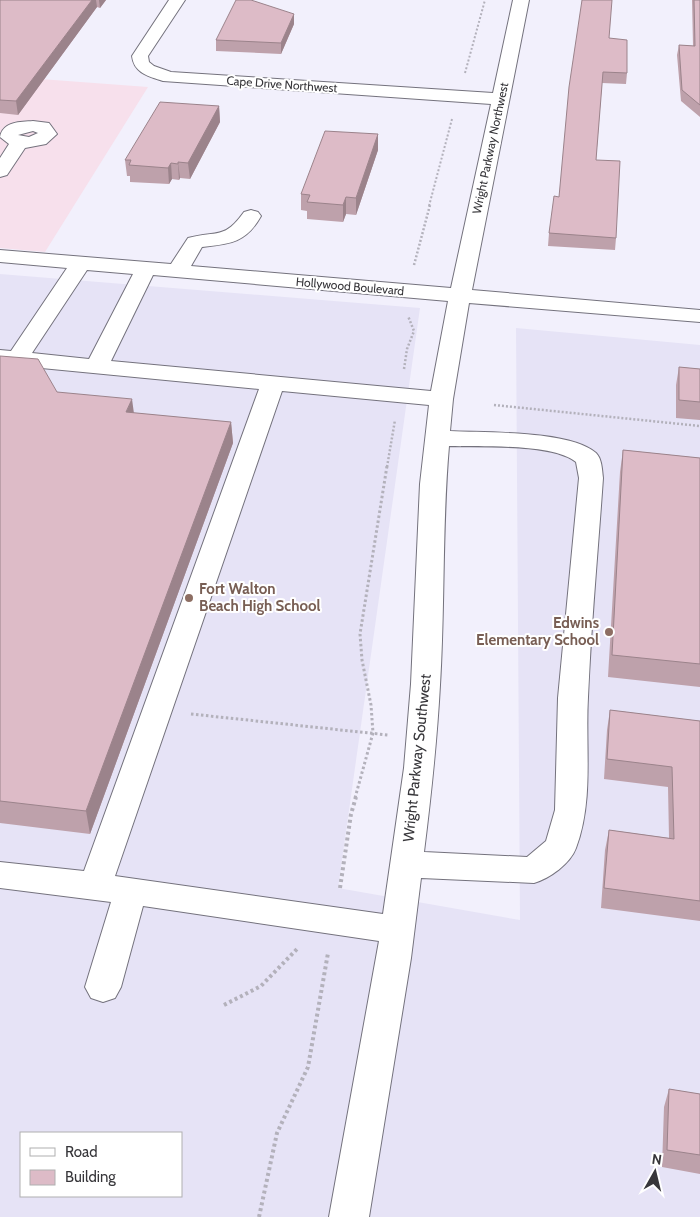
<svg xmlns="http://www.w3.org/2000/svg" width="700" height="1217" font-family="Cabin,sans-serif">
  <style>
    .commercial { fill: #f7e0ec }
    .built { fill: #e6e3f6; fill-rule: evenodd }
    .lines { fill: none; stroke-linecap: round; stroke-linejoin: round }
    .minor-casing { stroke: #74727d; stroke-width: 2 }
    .path-far3 { stroke: #b3b1bb; stroke-width: 2; stroke-dasharray: 2 2; stroke-linecap: butt }
    .path-far2 { stroke: #b3b1bb; stroke-width: 2.5; stroke-dasharray: 2 2; stroke-linecap: butt }
    .path-far1 { stroke: #b3b1bb; stroke-width: 3; stroke-dasharray: 2.5 2.5; stroke-linecap: butt }
    .path { stroke: #b3b1bb; stroke-width: 4; stroke-dasharray: 3 3; stroke-linecap: butt }
    .minor { fill: #fff; fill-rule: evenodd }
    .wall { fill: #bea1ab }
    .shaded-wall { fill: #9b838b }
    .building { fill: #ddbbc7; stroke: #9b838b }
    .education-dot { fill: #8d6e63; stroke: #fff; stroke-width: 2 }
    .labels { text-anchor: middle; dominant-baseline: central; stroke-width: 4; stroke-linejoin: round; paint-order: stroke }
    .far-street-label { font-size: 12px; fill: #37363a; stroke: #fff }
    .education-label { font-size: 15px; font-weight: bold; fill: #785e54; stroke: #fff; text-anchor: start }
    .street-label { font-size: 15px; fill: #37363a; stroke: #fff }
  </style>
  <rect width="100%" height="100%" fill="#f2f0fc"/>
  <path class="commercial" d="M 0,76 L 148,87 L 45,252 L 0,248 Z"/>
  <path class="built" d="M 0,274 L 420,308 L 338,888 L 520,920 L 516,328 L 700,345 L 700,1217 L 0,1217 ZM 21,1133 L 181,1133 L 181,1196 L 21,1196 Z"/>
  <g class="lines">
    <defs>
      <path id="minor" d="M 169,0 L 185,0 L 148,56 L 149,62 L 154,66 L 171,72 L 493,93 L 513,0 L 529,0 L 472,290 L 700,310 L 700,322 L 469,303 L 453,399 L 450,431 C 485,433 570,430 596,453 C 602,459 602,470 603,478 C 598,551 591,624 588,697 C 585,747 594,800 576,848 C 570,864 550,878 534,883 L 421,878 L 411,958 L 369,1217 L 329,1217 L 379,941 L 143,906 L 121,987 L 115,998 L 103,1002 L 91,998 L 85,987 L 111,902 L 0,888 L 0,862 L 84,871 L 259,389 L 0,364 L 0,350 L 11,351 L 67,268 L 0,262 L 0,250 L 171,264 L 188,238 C 218,230 224,240 244,212 L 251,210 L 258,212 L 261,216 C 246,243 230,244 202,247 L 191,266 L 451,288 L 491,104 L 163,81 C 148,76 134,73 132,56 ZM 87,270 L 133,274 L 89,359 L 32,353 ZM 153,275 L 448,301 L 431,391 L 111,361 ZM 282,391 L 429,405 L 420,484 L 411,684 L 404,768 L 383,914 L 115,876 ZM 449,446 C 481,447 552,443 576,462 L 579,478 L 558,698 L 555,810 L 546,841 L 527,857 L 424,852 C 431,796 437,741 440,685 C 445,605 442,525 449,446 Z
        M 33,121 L 49,123 L 57,134 L 46,144 L 25,148 L 7,175 L 0,177 L 0,158 L 9,144 L 0,137 C 3,121 20,122 33,121 ZM 33,131 L 38,133 L 29,137 L 18,135 Z"/>
    </defs>
    <use href="#minor" class="minor-casing"/>
    <path class="path-far3" d="M 465,73 L 485,0
      M 429,206 L 452,119"/>
    <path class="path-far2" d="M 414,265 L 430,205
      M 404,369 L 407,349 L 414,331 L 408,316
      M 494,405 L 700,426
      M 387,467 L 395,420"/>
    <path class="path-far1" d="M 191,714 L 388,735
      M 355,798 L 373,733 L 371,705 L 362,660 L 360,634 L 387,466"/>
    <path class="path" d="M 340,888 L 351,814 L 356,797
      M 224,1005 L 261,986 L 298,948
      M 259,1217 L 277,1133 L 308,1067 L 328,953"/>
    <use href="#minor" class="minor"/>
  </g>
  <path class="wall" d="M 0,0 L 106,0 L 100,8 L 97,7 L 18,115 L 0,113 Z
    M 692,0 L 700,0 L 700,117 L 681,101 L 677,55 L 679,45 L 693,46 Z
    M 294,14 L 294,24 L 281,54 L 216,51 L 216,40 Z
    M 609,38 L 627,73 L 626,84 L 602,83 L 596,160 L 616,238 L 615,250 L 548,246 L 549,233 L 559,197 Z
    M 219,106 L 220,122 L 190,179 L 180,178 L 179,180 L 172,179 L 169,184 L 130,182 L 130,176 L 127,176 L 125,160 Z
    M 378,134 L 378,150 L 356,215 L 346,214 L 343,222 L 307,219 L 307,211 L 301,210 L 301,194 Z
    M 0,356 L 57,392 L 134,413 L 231,422 L 233,443 L 90,834 L 0,823 Z
    M 679,367 L 700,369 L 700,420 L 676,418 L 676,385 Z
    M 623,450 L 700,458 L 700,687 L 608,677 L 620,472 Z
    M 610,710 L 700,721 L 700,921 L 601,908 L 605,850 L 609,830 L 669,838 L 668,787 L 604,779 L 607,730 Z
    M 669,1089 L 700,1094 L 700,1174 L 662,1167 L 664,1107 Z"/>
  <path class="shaded-wall" d="M 92,0 L 96,0 L 97,7 L 18,115 L 16,101 Z
    M 99,0 L 106,0 L 100,8 Z
    M 294,14 L 294,24 L 281,54 L 281,43 Z
    M 219,106 L 220,122 L 190,179 L 188,163 Z
    M 378,134 L 378,150 L 356,215 L 356,198 Z
    M 178,162 L 180,178 L 179,180 L 178,164 Z
    M 171,163 L 172,179 L 169,184 L 168,168 Z
    M 346,197 L 346,214 L 343,222 L 343,205 Z
    M 132,399 L 135,421 L 126,412 Z
    M 231,422 L 233,443 L 90,834 L 86,811 Z"/>
  <path class="building" d="M 0,0 L 92,0 L 16,101 L 0,100 Z
    M 236,0 L 251,0 L 294,14 L 281,43 L 216,40 Z
    M 582,0 L 612,0 L 609,38 L 627,40 L 627,73 L 603,72 L 596,160 L 620,161 L 616,238 L 549,233 L 554,196 L 559,197 L 569,87 Z
    M 694,0 L 700,0 L 700,105 L 682,90 L 679,45 L 695,46 Z
    M 160,102 L 219,106 L 188,163 L 178,162 L 178,164 L 171,163 L 168,168 L 129,165 L 131,160 L 125,160 Z
    M 325,131 L 378,134 L 356,198 L 346,197 L 343,205 L 307,202 L 310,195 L 301,194 Z
    M 0,356 L 38,359 L 57,392 L 132,399 L 126,412 L 231,422 L 86,811 L 0,801 Z
    M 679,367 L 700,369 L 700,402 L 679,400 Z
    M 623,450 L 700,458 L 700,664 L 612,655 Z
    M 610,710 L 700,721 L 700,901 L 604,888 L 609,830 L 674,839 L 672,767 L 607,759 Z
    M 669,1089 L 700,1094 L 700,1155 L 667,1150 Z"/>
  <g class="education-dot">
    <circle cx="189" cy="598" r="5"/>
    <circle cx="609" cy="632" r="5"/>
  </g>
  <g class="labels">
    <g class="far-street-label">
      <text transform="translate(282 84) rotate(4)">Cape Drive Northwest</text>
      <text transform="translate(490 148) rotate(-78)">Wright Parkway Northwest</text>
      <text transform="translate(350 286) rotate(5)">Hollywood Boulevard</text>
    </g>
    <g class="education-label">
      <text x="199" y="589">Fort Walton<tspan x="199" dy="17">Beach High School</tspan></text>
      <text x="599" y="623" text-anchor="end">Edwins<tspan x="599" dy="17">Elementary School</tspan></text>
    </g>
    <g class="street-label">
      <text transform="translate(417 758) rotate(-84)">Wright Parkway Southwest</text>
    </g>
  </g>
  <rect x="20" y="1132" width="162" height="65" fill="#ffffff" stroke="#afafb0"/>
  <rect x="30" y="1148" width="25" height="8" fill="#ffffff" stroke="#afafb0"/>
  <text x="65" y="1157" font-size="15" fill="#37363a">Road</text>
  <rect x="30" y="1170" width="25" height="15" fill="#ddbbc7" stroke="#afafb0"/>
  <text x="65" y="1182" font-size="15" fill="#37363a">Building</text>
  <g transform="translate(655 1172) rotate(8)" stroke="#ffffff" stroke-width="4" paint-order="stroke">
  <path d="M0-4L9 19L0 12L-9 19Z" fill="#37363a"/>
  <text y="-8" font-size="14" font-weight="bold" text-anchor="middle" fill="#37363a">N</text>
  </g>
</svg>
